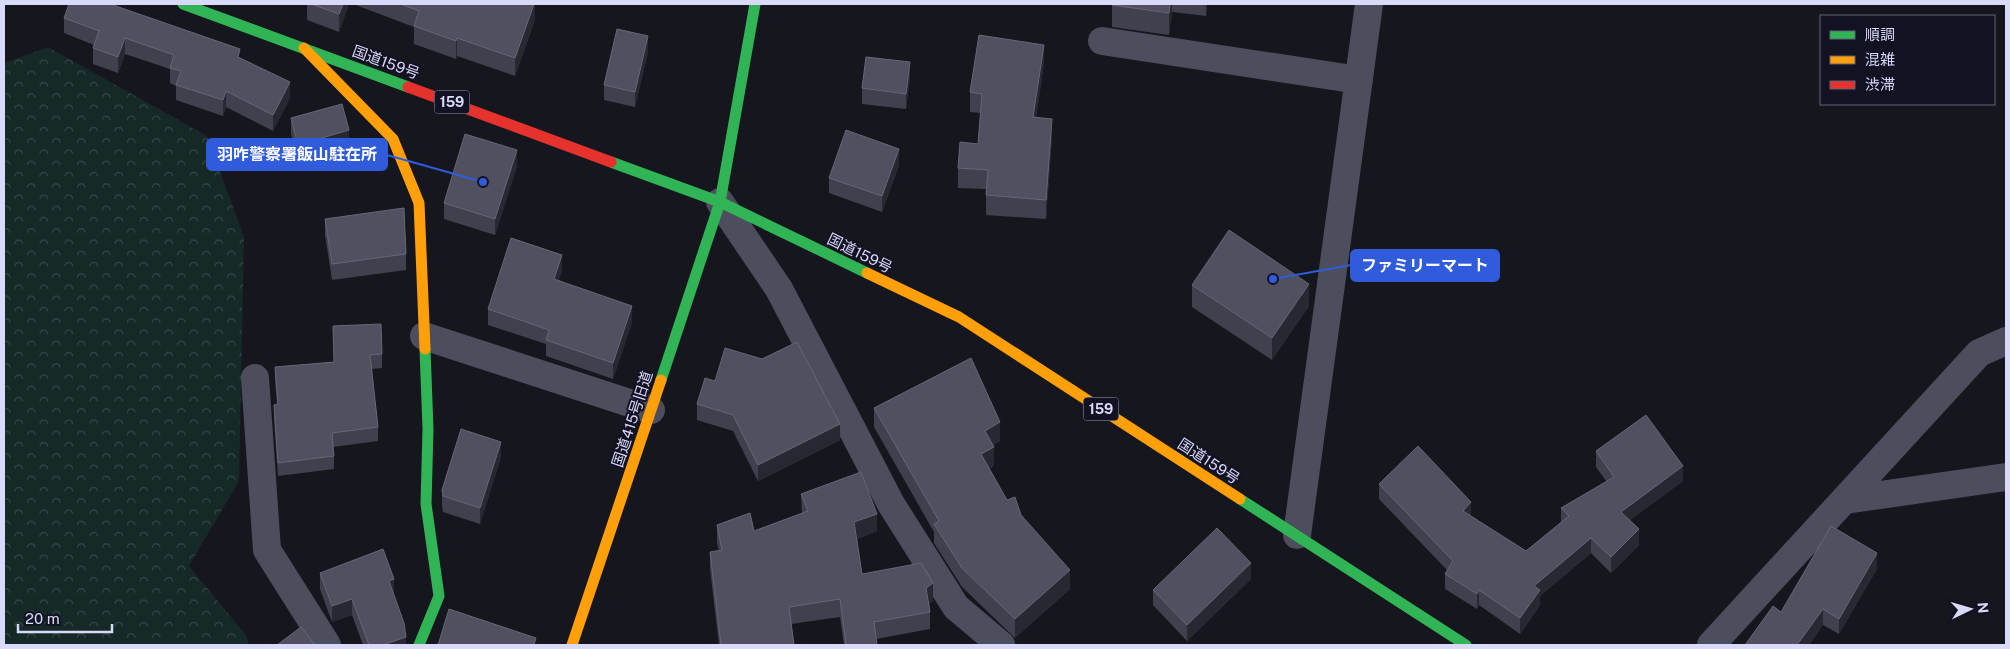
<svg xmlns="http://www.w3.org/2000/svg" width="2010" height="649" font-family="'Public Sans','Noto Sans JP',sans-serif">
  <style>
    .forest { fill: url(#forest-crowns) }
    .lines { fill: none; stroke-linecap: round; stroke-linejoin: round }
    .street { stroke: #4c4e5e; stroke-width: 28 }
    .fast { stroke: #30b455; stroke-width: 11 }
    .slow { stroke: #ff9f0a; stroke-width: 11 }
    .jam { stroke: #e5322d; stroke-width: 11 }
    .wall { fill: #40404e }
    .shaded-wall { fill: #282833 }
    .building { fill: #505060; stroke: #666678 }
    .labels { text-anchor: middle; dominant-baseline: central; stroke-width: 4; stroke-linejoin: round; paint-order: stroke }
    .shield { fill: #121223; stroke: #9d9eba; stroke-width: 1 }
    .shield-label { font-size: 14px; font-weight: bold; fill: #d9dafa }
    .street-label { font-size: 15px; fill: #d9dafa; stroke: #121223 }
    .leader { fill: none; stroke: #305cdb; stroke-width: 2 }
    .callout-dot { fill: #305cdb; stroke: #121223; stroke-width: 2 }
    .callout { fill: #305cdb; stroke: #305cdb; stroke-width: 2 }
    .callout-label { font-size: 16px; text-anchor: middle; font-weight: bold; fill: #fff }
  </style>
  <defs>
    <pattern id="forest-crowns" width="20" height="18" patternUnits="userSpaceOnUse" patternTransform="scale(1.25)"><rect width="20" height="18" fill="#152927"/><path d="M2 6a3 3 0 1 1 6 0M12 15a3 3 0 1 1 6 0" fill="none" stroke="#364747"/></pattern>
  </defs>
  <rect width="100%" height="100%" fill="#16161f"/>
  <path class="forest" d="M 48,47 L 207,136 L 244,237 L 239,481 L 189,566 L 246,635 L 249,645 L 4,645 L 4,63 Z"/>
  <g class="lines">
    <path class="street" d="M 1102,41 L 1359,80
      M 720,202 L 779,289 L 891,504 L 956,607 L 1001,645
      M 424,336 L 651,410
      M 255,378 L 267,550 L 327,645
      M 1845,500 L 2006,477
      M 1297,535 L 1369,4
      M 1711,645 L 1979,353 L 2006,341"/>
    <path class="fast" d="M 183,4 L 408,87
      M 611,162 L 720,202 L 867,273
      M 661,380 L 720,202 L 755,4
      M 1240,499 L 1466,645
      M 419,645 L 439,596 L 426,504 L 428,429 L 425,349"/>
    <path class="slow" d="M 304,48 L 393,139 L 419,203 L 425,349
      M 867,273 L 959,317 L 1240,499
      M 572,645 L 661,380"/>
    <path class="jam" d="M 408,87 L 611,162"/>
  </g>
  <path class="wall" d="M 307,4 L 349,4 L 339,32 L 307,20 Z
    M 353,4 L 535,4 L 535,20 L 515,76 L 457,56 L 456,59 L 414,44 L 414,27 Z
    M 1112,4 L 1207,4 L 1206,16 L 1172,12 L 1169,35 L 1112,27 Z
    M 64,18 L 240,58 L 290,98 L 273,131 L 226,107 L 223,116 L 176,100 L 176,86 L 170,83 L 170,69 L 125,54 L 118,73 L 93,64 L 93,48 L 94,45 L 64,33 Z
    M 648,52 L 635,107 L 604,100 L 604,85 Z
    M 1044,64 L 1036,117 L 1052,138 L 1046,219 L 986,215 L 986,189 L 958,188 L 958,168 L 978,144 L 981,113 L 970,112 L 970,92 Z
    M 910,78 L 906,109 L 862,104 L 862,88 Z
    M 291,118 L 349,146 L 298,160 L 291,134 Z
    M 899,165 L 882,212 L 829,193 L 829,178 Z
    M 517,166 L 495,235 L 444,219 L 444,203 Z
    M 325,219 L 406,254 L 406,270 L 332,280 L 325,235 Z
    M 562,271 L 558,281 L 632,322 L 613,379 L 546,356 L 546,344 L 488,325 L 488,309 Z
    M 1192,285 L 1309,306 L 1272,360 L 1192,307 Z
    M 333,326 L 382,354 L 382,368 L 372,369 L 378,427 L 378,441 L 333,447 L 334,456 L 334,469 L 278,476 L 274,419 L 274,405 L 277,404 L 275,380 L 275,367 L 334,362 Z
    M 697,404 L 840,440 L 758,481 L 733,431 L 697,420 Z
    M 874,408 L 1000,441 L 993,445 L 994,466 L 989,469 L 1007,500 L 1021,515 L 1070,589 L 1015,638 L 962,587 L 934,543 L 934,532 L 874,427 Z
    M 1596,451 L 1683,481 L 1630,520 L 1639,545 L 1611,573 L 1591,553 L 1540,596 L 1540,605 L 1520,634 L 1479,605 L 1477,609 L 1445,589 L 1445,574 L 1447,570 L 1379,499 L 1379,484 L 1526,551 L 1561,522 L 1561,508 L 1607,482 L 1596,467 Z
    M 501,457 L 480,524 L 443,512 L 442,506 L 442,490 Z
    M 801,494 L 877,531 L 857,539 L 862,574 L 933,600 L 929,604 L 930,612 L 930,629 L 876,639 L 877,645 L 844,645 L 840,617 L 791,624 L 794,645 L 719,645 L 710,569 L 710,552 L 719,551 L 717,543 L 717,525 L 754,531 L 802,513 Z
    M 1877,569 L 1839,634 L 1823,625 L 1809,645 L 1745,645 L 1781,612 Z
    M 320,573 L 394,595 L 406,645 L 363,645 L 352,615 L 332,622 L 320,589 Z
    M 1251,579 L 1187,641 L 1153,605 L 1153,590 Z"/>
  <path class="shaded-wall" d="M 343,4 L 349,4 L 339,32 L 339,14 Z
    M 534,4 L 535,4 L 535,20 L 515,76 L 515,58 Z
    M 1170,4 L 1172,4 L 1172,12 L 1169,35 L 1169,13 Z
    M 1206,4 L 1207,4 L 1206,16 Z
    M 648,36 L 648,52 L 635,107 L 635,92 Z
    M 125,38 L 125,54 L 118,73 L 118,57 Z
    M 457,38 L 457,56 L 456,59 L 456,41 Z
    M 1044,45 L 1044,64 L 1033,137 L 1033,117 Z
    M 910,62 L 910,78 L 906,109 L 906,94 Z
    M 290,82 L 290,98 L 273,131 L 273,115 Z
    M 226,91 L 226,107 L 223,116 L 223,100 Z
    M 1052,119 L 1052,138 L 1046,219 L 1046,200 Z
    M 349,130 L 349,146 L 298,160 L 298,145 Z
    M 899,149 L 899,165 L 882,212 L 882,196 Z
    M 517,150 L 517,166 L 495,235 L 495,219 Z
    M 562,255 L 562,271 L 554,295 L 554,279 Z
    M 1309,284 L 1309,306 L 1272,360 L 1272,338 Z
    M 632,306 L 632,322 L 613,379 L 613,363 Z
    M 1000,422 L 1000,441 L 985,450 L 985,431 Z
    M 840,424 L 840,440 L 758,481 L 758,465 Z
    M 501,442 L 501,457 L 480,524 L 480,508 Z
    M 994,447 L 994,466 L 981,473 L 981,454 Z
    M 1683,466 L 1683,481 L 1621,527 L 1621,512 Z
    M 1471,502 L 1471,517 L 1463,511 Z
    M 877,514 L 877,531 L 854,540 L 854,522 Z
    M 1639,529 L 1639,545 L 1611,573 L 1611,557 Z
    M 1591,538 L 1591,553 L 1540,596 L 1540,605 L 1520,634 L 1520,618 L 1534,586 Z
    M 1877,553 L 1877,569 L 1839,634 L 1839,619 Z
    M 1251,563 L 1251,579 L 1187,641 L 1187,625 Z
    M 1070,570 L 1070,589 L 1015,638 L 1015,619 Z
    M 394,579 L 394,595 L 389,581 Z
    M 933,583 L 933,600 L 926,606 L 926,588 Z
    M 1479,590 L 1479,605 L 1477,609 L 1477,594 Z
    M 352,599 L 352,615 L 332,622 L 332,606 Z
    M 1823,609 L 1823,625 L 1809,645 L 1797,645 Z
    M 406,637 L 406,645 L 383,645 Z"/>
  <path class="building" d="M 69,4 L 110,4 L 240,49 L 238,57 L 290,82 L 273,115 L 226,91 L 223,100 L 176,85 L 181,71 L 170,68 L 174,55 L 125,38 L 118,57 L 93,48 L 99,31 L 64,18 Z
    M 311,4 L 343,4 L 339,14 Z
    M 401,4 L 534,4 L 515,58 L 457,38 L 456,41 L 414,26 L 419,11 Z
    M 1112,4 L 1170,4 L 1169,13 L 1112,5 Z
    M 617,29 L 648,36 L 635,92 L 604,85 Z
    M 979,35 L 1044,45 L 1033,117 L 1052,119 L 1046,200 L 986,195 L 988,170 L 958,168 L 960,142 L 978,144 L 982,94 L 970,92 Z
    M 866,57 L 910,62 L 906,94 L 862,88 Z
    M 342,104 L 349,130 L 298,145 L 291,118 Z
    M 846,130 L 899,149 L 882,196 L 829,178 Z
    M 465,134 L 517,150 L 495,219 L 444,203 Z
    M 404,208 L 406,254 L 332,264 L 325,219 Z
    M 1229,230 L 1309,284 L 1272,338 L 1192,285 Z
    M 511,238 L 562,255 L 554,279 L 632,306 L 613,363 L 546,340 L 549,330 L 488,309 Z
    M 381,324 L 382,354 L 370,355 L 378,427 L 332,433 L 334,456 L 278,463 L 274,405 L 278,404 L 275,367 L 334,362 L 333,326 Z
    M 797,342 L 840,424 L 758,465 L 733,415 L 697,404 L 705,378 L 715,381 L 725,348 L 762,359 Z
    M 971,358 L 1000,422 L 985,431 L 994,447 L 981,454 L 1007,500 L 1015,497 L 1021,515 L 1070,570 L 1015,619 L 962,568 L 934,524 L 939,521 L 874,408 Z
    M 1646,415 L 1683,466 L 1621,512 L 1639,529 L 1611,557 L 1591,538 L 1534,586 L 1540,590 L 1520,618 L 1479,590 L 1477,594 L 1445,574 L 1453,561 L 1379,484 L 1418,446 L 1471,502 L 1463,511 L 1526,551 L 1569,516 L 1561,508 L 1614,477 L 1596,451 Z
    M 461,429 L 501,442 L 480,508 L 443,496 L 442,490 Z
    M 861,472 L 877,514 L 854,522 L 862,574 L 921,563 L 933,583 L 926,588 L 930,612 L 874,622 L 877,645 L 846,645 L 840,599 L 789,607 L 794,645 L 721,645 L 710,552 L 722,550 L 717,525 L 750,513 L 754,531 L 808,511 L 801,494 Z
    M 1831,526 L 1877,553 L 1839,619 L 1823,609 L 1797,645 L 1745,645 L 1773,606 L 1781,612 Z
    M 1217,528 L 1251,563 L 1187,625 L 1153,590 Z
    M 383,549 L 394,579 L 389,581 L 404,623 L 406,637 L 383,645 L 369,645 L 352,599 L 332,606 L 320,573 Z
    M 449,609 L 536,638 L 534,645 L 438,645 Z
    M 301,627 L 315,645 L 277,645 Z"/>
  <g class="labels">
    <g class="shield">
      <rect x="434.5" y="90.5" width="35" height="23" rx="4"/>
      <rect x="1083.5" y="397.5" width="35" height="23" rx="4"/>
    </g>
    <g class="shield-label">
      <text x="452" y="102">159</text>
      <text x="1101" y="409">159</text>
    </g>
    <g class="street-label">
      <text transform="translate(386 62) rotate(20)">国道159号</text>
      <text transform="translate(860 253) rotate(26)">国道159号</text>
      <text transform="translate(632 419) rotate(-72)">国道415号旧道</text>
      <text transform="translate(1209 461) rotate(33)">国道159号</text>
    </g>
  </g>
  <path class="leader" d="M483 182L387 155M1273 279L1351 265"/>
  <g class="callout-dot">
    <circle cx="483" cy="182" r="5"/>
    <circle cx="1273" cy="279" r="5"/>
  </g>
  <g class="callout">
    <rect x="207" y="139" width="180" height="31" rx="5"/>
    <rect x="1351" y="250" width="148" height="31" rx="5"/>
  </g>
  <g class="callout-label">
    <text x="297" y="160">羽咋警察署飯山駐在所</text>
    <text x="1425" y="271">ファミリーマート</text>
  </g>
  <rect width="2010" height="649" fill="none" stroke="#d9dafa" stroke-width="10"/>
  <rect x="1820" y="15" width="175" height="90" fill="#121223" stroke="#626279"/>
  <rect x="1830" y="31" width="25" height="8" fill="#30b455" stroke="#626279"/>
  <text x="1865" y="40" font-size="15" fill="#d9dafa">順調</text>
  <rect x="1830" y="56" width="25" height="8" fill="#ff9f0a" stroke="#626279"/>
  <text x="1865" y="65" font-size="15" fill="#d9dafa">混雑</text>
  <rect x="1830" y="81" width="25" height="8" fill="#e5322d" stroke="#626279"/>
  <text x="1865" y="90" font-size="15" fill="#d9dafa">渋滞</text>
  <g transform="translate(1970 609) rotate(85)" stroke="#121223" stroke-width="4" paint-order="stroke">
  <path d="M0-4L9 19L0 12L-9 19Z" fill="#d9dafa"/>
  <text y="-8" font-size="14" font-weight="bold" text-anchor="middle" fill="#d9dafa">N</text>
  </g>
  <path d="M18 624v8h94v-8" fill="none" stroke="#d9dafa" stroke-width="2.5"/>
  <text x="25" y="624" font-size="15" fill="#d9dafa" stroke="#121223" stroke-width="4" paint-order="stroke">20 m</text>
</svg>
